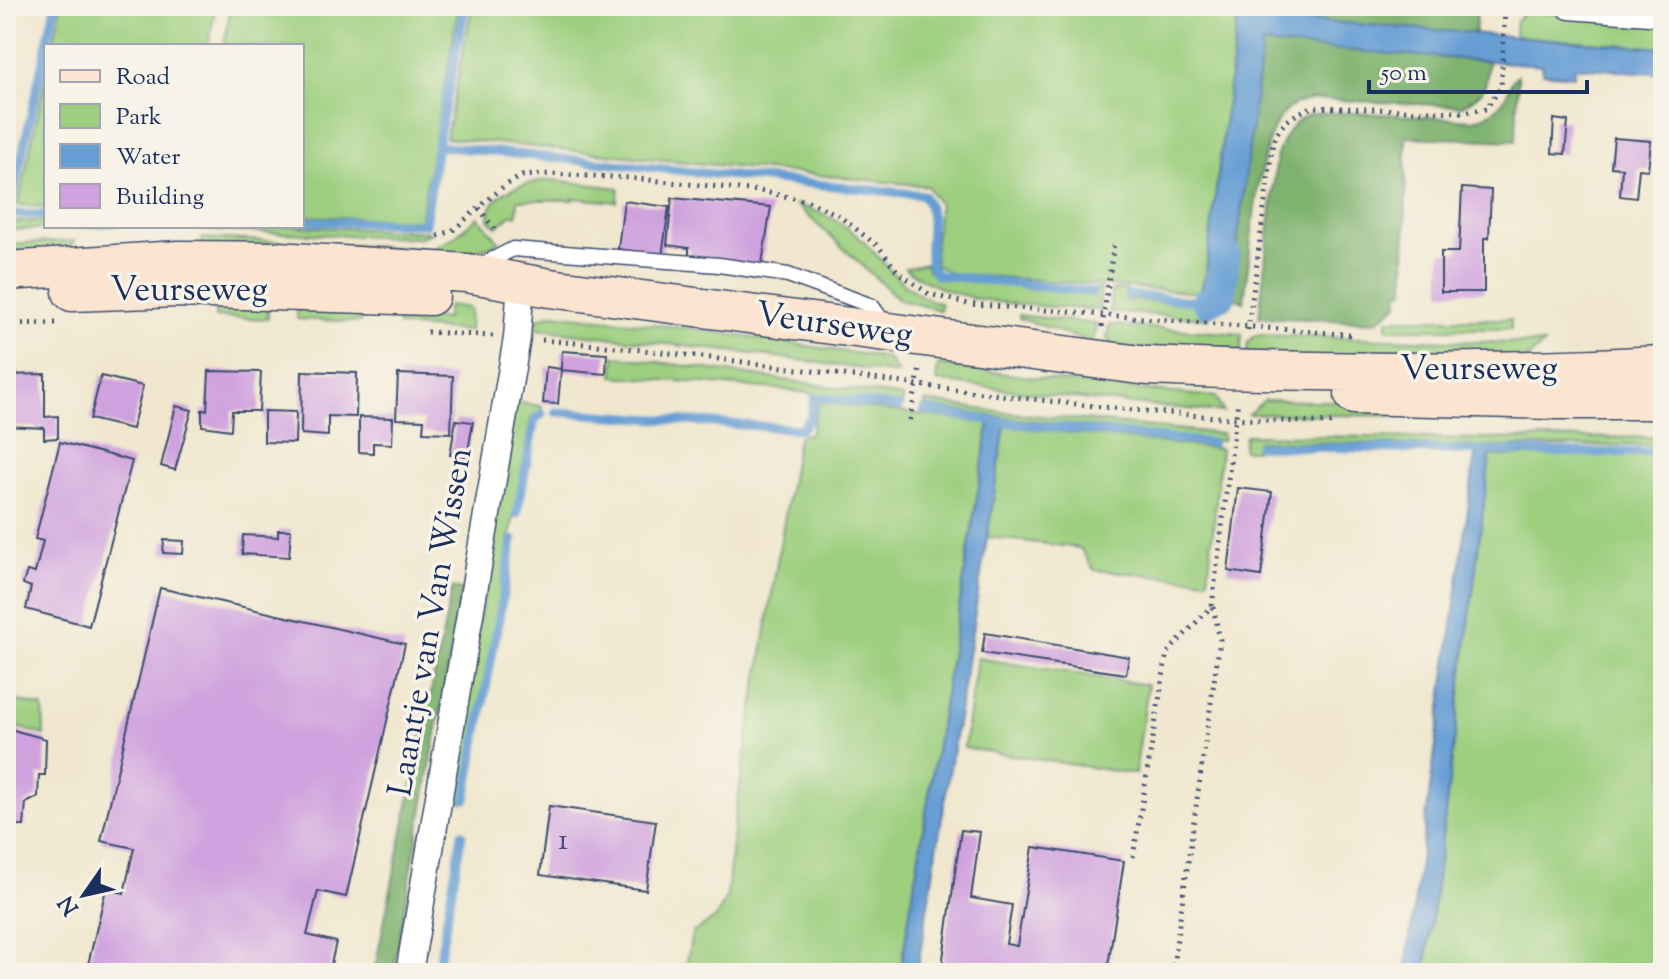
<svg xmlns="http://www.w3.org/2000/svg" width="1669" height="979" font-family="'Sorts Mill Goudy',serif">
  <style>
    .green { fill: #9dcf7f; stroke: #5c7f6e; stroke-width: 2 }
    .forest { fill: #7eb26e; stroke: #4c7066; stroke-width: 2 }
    .water { fill: #669ed4; stroke: #406699; stroke-width: 2 }
    .lines { fill: none; stroke-linecap: round; stroke-linejoin: round }
    .stream { stroke: #669ed4; stroke-width: 9 }
    .canal { stroke: #669ed4; stroke-width: 30 }
    .building { fill: #cfa1de }
    .service-casing { stroke: #3b4b6f; stroke-width: 17 }
    .minor-casing { stroke: #3b4b6f; stroke-width: 29 }
    .secondary-casing { stroke: #3b4b6f; stroke-width: 41 }
    .path { stroke: #3b4b6f; stroke-width: 5; stroke-dasharray: 2 6; stroke-linecap: butt }
    .service { stroke: #fff; stroke-width: 14 }
    .minor { stroke: #fff; stroke-width: 26 }
    .secondary { stroke: #fce5d0; stroke-width: 38 }
    .labels { text-anchor: middle; dominant-baseline: central; stroke-width: 7; stroke-linejoin: round; paint-order: stroke }
    .number-label { font-size: 30px; fill: #484c7e }
    .street-label { font-size: 34px; fill: #1b2f5e; stroke: #f7f3e8 }
  </style>
  <rect width="100%" height="100%" fill="#f7f3e8"/>
  <filter id="ink" filterUnits="userSpaceOnUse"><feTurbulence type="fractalNoise" baseFrequency=".0125" numOctaves="2"/><feDisplacementMap in="SourceGraphic" scale="16" xChannelSelector="R" yChannelSelector="G"/><feConvolveMatrix kernelMatrix="1 2 1 2 8 2 1 2 1" color-interpolation-filters="sRGB"/></filter>
  <filter id="wash" filterUnits="userSpaceOnUse"><feTurbulence type="fractalNoise" baseFrequency=".006" numOctaves="4" result="noise"/><feDisplacementMap in="SourceGraphic" scale="32" xChannelSelector="R" yChannelSelector="G"/><feGaussianBlur stdDeviation="1.8" result="paint"/><feColorMatrix in="noise" values="0 0 0 0 0 0 0 0 0 0 0 0 0 0 0 0 0 1.4 0 .05"/><feComposite in="paint" operator="in"/></filter>
  <g filter="url(#wash)">
    <rect width="100%" height="100%" fill="#f0e7ce"/>
    <path class="green" d="M 61,6 L 216,6 L 208,46 L 53,46 Z
      M 231,6 L 459,6 L 420,220 L 302,216 L 302,46 L 224,46 Z
      M 472,6 L 1239,6 L 1206,271 L 1200,293 L 950,273 L 936,265 L 934,254 L 939,204 L 927,186 L 446,138 Z
      M 1526,12 L 1663,23 L 1663,48 L 1515,36 L 1516,20 Z
      M 46,76 L 46,207 L 18,205 Z
      M 552,180 L 619,188 L 617,202 L 573,198 L 573,200 L 518,200 L 517,215 L 511,215 L 497,227 L 489,219 C 489,188 529,182 552,180 Z
      M 795,204 C 817,211 838,219 856,235 C 889,263 896,289 941,304 L 940,310 L 900,300 Z
      M 478,217 L 499,241 L 489,247 L 448,257 L 201,257 L 202,238 L 433,249 L 454,237 Z
      M 46,221 L 46,226 L 120,226 L 6,230 L 6,222 Z
      M 195,226 L 291,226 L 432,232 L 419,238 L 198,230 Z
      M 75,241 L 63,254 L 6,264 L 6,244 Z
      M 926,263 L 927,269 L 937,278 L 1093,296 L 1095,288 L 1101,288 L 1099,310 C 1034,304 958,309 905,268 Z
      M 1112,290 L 1126,290 L 1125,300 L 1212,304 L 1209,318 L 1109,312 Z
      M 448,305 L 470,308 L 469,331 L 399,326 L 397,320 L 400,315 L 446,319 Z
      M 215,308 L 268,309 L 268,319 L 215,317 Z
      M 297,309 L 361,312 L 360,322 L 297,319 Z
      M 551,314 L 688,328 L 887,358 L 898,374 L 762,355 L 529,328 L 540,318 Z
      M 1019,315 L 1096,324 L 1093,343 L 1019,318 Z
      M 1387,319 L 1511,319 L 1511,329 L 1387,329 Z
      M 1109,325 L 1242,334 L 1240,362 L 1112,346 L 1107,339 Z
      M 1255,335 L 1544,344 L 1526,360 L 1246,361 L 1248,342 Z
      M 615,356 L 903,397 L 902,405 L 776,389 L 613,376 Z
      M 938,365 L 1091,385 L 1216,397 L 1223,412 L 1090,400 L 936,381 Z
      M 1265,400 L 1663,408 L 1572,418 L 1248,414 Z
      M 925,401 L 1000,412 L 1223,434 L 1222,441 L 999,417 L 925,406 Z
      M 514,402 L 542,406 L 541,411 L 531,418 L 463,803 L 454,798 L 452,790 Z
      M 819,402 L 989,423 L 900,973 L 685,973 L 692,933 L 716,918 L 727,896 L 734,822 L 798,437 L 811,433 Z
      M 1005,426 L 1221,449 L 1208,580 L 1094,570 L 1080,548 L 987,537 Z
      M 1245,435 L 1483,439 L 1663,437 L 1663,445 L 1484,447 L 1257,441 L 1255,450 L 1243,450 Z
      M 1663,455 L 1663,973 L 1425,973 L 1490,456 Z
      M 977,658 L 1148,685 L 1135,774 L 964,748 Z
      M 6,698 L 43,707 L 44,735 L 6,724 Z"/>
    <path class="forest" d="M 1278,6 L 1477,6 L 1475,33 L 1277,18 Z
      M 1261,43 L 1488,61 C 1487,88 1486,93 1461,106 L 1313,99 C 1301,102 1289,105 1281,116 C 1256,148 1250,258 1244,302 L 1225,294 L 1236,253 Z
      M 1518,75 L 1516,141 L 1406,137 L 1405,291 L 1399,292 L 1398,304 L 1376,322 L 1259,317 L 1277,155 C 1283,139 1290,124 1306,116 C 1327,107 1443,119 1474,120 C 1487,116 1498,110 1505,98 C 1510,89 1509,81 1518,75 Z
      M 452,588 L 462,590 L 393,973 L 374,973 Z"/>
    <path class="water" d="M 1239,6 L 1278,6 L 1277,18 L 1663,48 L 1663,74 L 1575,67 L 1574,76 L 1542,73 L 1542,65 L 1262,44 L 1236,253 L 1225,294 L 1200,293 L 1206,271 Z
      M 999,417 L 1005,426 L 917,973 L 900,973 L 989,423 Z
      M 1484,447 L 1490,456 L 1425,973 L 1405,973 L 1475,456 Z"/>
    <g class="lines">
      <path class="stream" d="M 437,146 L 923,195 C 942,223 919,255 937,275 L 1093,292
        M 46,215 L 9,214 L 55,6
        M 302,221 L 425,224 L 437,146 L 465,6
        M 1129,295 L 1207,302
        M 924,410 L 1001,422 L 1212,443
        M 556,412 L 801,429 L 811,417 L 815,397 L 899,407
        M 1259,446 L 1587,453 L 1663,452
        M 517,514 L 535,419 L 542,414
        M 466,799 L 513,540
        M 437,973 L 462,834"/>
      <path class="canal" d="M 1207,302 L 1221,295 L 1225,254"/>
    </g>
    <g id="blocks">
      <path class="building" d="M 1554,119 L 1568,121 L 1565,154 L 1552,153 Z
        M 1614,138 L 1651,141 L 1648,170 L 1639,169 L 1636,198 L 1620,196 L 1622,168 L 1611,167 Z
        M 1462,188 L 1491,190 L 1489,238 L 1484,238 L 1484,292 L 1441,292 L 1441,252 L 1459,252 Z
        M 672,198 L 771,207 L 760,276 L 689,268 L 689,248 L 667,245 Z
        M 624,201 L 669,207 L 662,256 L 618,249 Z
        M 562,351 L 607,354 L 606,374 L 561,370 L 558,404 L 543,403 L 546,367 L 561,369 Z
        M 209,371 L 261,372 L 259,411 L 232,411 L 231,430 L 202,426 L 202,410 L 207,410 Z
        M 302,371 L 357,373 L 356,417 L 328,416 L 328,436 L 301,434 Z
        M 45,374 L 45,417 L 58,416 L 58,438 L 44,439 L 44,428 L 6,426 L 6,375 Z
        M 398,374 L 453,376 L 451,433 L 423,432 L 424,420 L 396,419 Z
        M 101,376 L 143,386 L 132,429 L 90,419 Z
        M 176,406 L 192,410 L 175,470 L 161,466 Z
        M 264,411 L 296,412 L 295,443 L 264,442 Z
        M 359,417 L 393,418 L 392,444 L 373,443 L 373,453 L 359,452 Z
        M 456,420 L 473,422 L 467,458 L 450,455 Z
        M 60,442 L 132,461 L 89,626 L 26,609 L 31,587 L 23,584 L 27,571 L 35,573 L 43,541 L 35,539 Z
        M 1238,488 L 1272,492 L 1261,576 L 1228,571 Z
        M 278,530 L 291,530 L 289,557 L 242,554 L 243,535 L 278,537 Z
        M 164,540 L 184,541 L 183,554 L 163,553 Z
        M 160,588 L 405,644 L 346,897 L 318,891 L 307,935 L 336,942 L 329,973 L 86,973 L 106,889 L 124,893 L 134,848 L 101,841 Z
        M 985,633 L 1129,657 L 1126,674 L 982,653 Z
        M 6,728 L 46,739 L 45,775 L 39,775 L 38,797 L 26,803 L 24,826 L 7,826 Z
        M 549,806 L 656,821 L 646,890 L 540,875 Z
        M 961,830 L 980,832 L 971,898 L 1012,905 L 1006,944 L 1017,946 L 1033,847 L 1124,861 L 1107,973 L 941,973 Z"/>
    </g>
  </g>
  <g filter="url(#ink)">
    <use href="#blocks" fill-opacity="0" stroke="#3b4b6f" stroke-width="2"/>
    <g class="lines">
      <defs>
        <path id="service" d="M 478,267 L 513,249 L 719,265 L 788,275 L 872,306 L 887,327"/>
        <path id="minor" d="M 1570,6 L 1663,13
          M 409,973 L 517,338 L 521,282"/>
        <path id="secondary" d="M 6,271 L 179,260 L 278,261 L 467,273 L 550,288 L 1148,366 C 1319,374 1492,374 1663,365
          M 72,292 L 177,288 L 430,296
          M 1354,395 L 1551,400 L 1663,400"/>
      </defs>
      <use href="#service" class="service-casing"/>
      <use href="#minor" class="minor-casing"/>
      <use href="#secondary" class="secondary-casing"/>
      <path class="path" d="M 479,208 L 497,233
        M 438,236 L 452,231 L 504,186 L 522,176 L 551,174 L 629,178 L 760,191 L 808,201 L 838,215 L 879,247 L 898,272 L 929,294 L 968,304 L 1354,335
        M 6,324 L 57,323
        M 1102,327 L 1114,242
        M 1248,330 L 1273,142 C 1281,122 1293,115 1312,107 L 1461,112 L 1486,109 L 1501,87 L 1505,6
        M 427,332 L 493,336
        M 542,340 C 808,363 1069,416 1336,423
        M 910,420 L 920,367
        M 1133,857 L 1167,653 L 1212,606 L 1238,400
        M 1172,973 L 1220,640 L 1213,607"/>
      <use href="#service" class="service"/>
      <use href="#minor" class="minor"/>
      <use href="#secondary" class="secondary"/>
    </g>
  </g>
  <g class="labels">
    <g class="number-label">
      <text x="563" y="841">1</text>
    </g>
    <g class="street-label">
      <text x="189" y="291">Veurseweg</text>
      <text transform="translate(834 326) rotate(8)">Veurseweg</text>
      <text x="1479" y="370">Veurseweg</text>
      <text transform="translate(432 622) rotate(-80)">Laantje van Van Wissen</text>
    </g>
  </g>
  <rect width="1669" height="979" fill="none" stroke="#f7f3e8" stroke-width="32"/>
  <rect x="44" y="44" width="260" height="184" fill="#f7f3e8" stroke="#9fa5b1" stroke-width="2"/>
  <rect x="60" y="70" width="40" height="12" fill="#fce5d0" stroke="#9fa5b1" stroke-width="2"/>
  <text x="116" y="84" font-size="24" fill="#1b2f5e">Road</text>
  <rect x="60" y="104" width="40" height="24" fill="#9dcf7f" stroke="#9fa5b1" stroke-width="2"/>
  <text x="116" y="124" font-size="24" fill="#1b2f5e">Park</text>
  <rect x="60" y="144" width="40" height="24" fill="#669ed4" stroke="#9fa5b1" stroke-width="2"/>
  <text x="116" y="164" font-size="24" fill="#1b2f5e">Water</text>
  <rect x="60" y="184" width="40" height="24" fill="#cfa1de" stroke="#9fa5b1" stroke-width="2"/>
  <text x="116" y="204" font-size="24" fill="#1b2f5e">Building</text>
  <g transform="translate(84 895) rotate(236)" stroke="#f7f3e8" stroke-width="6" paint-order="stroke">
  <path d="M0-6L14 30L0 20L-14 30Z" fill="#1b2f5e"/>
  <text y="-12" font-size="22" font-weight="bold" text-anchor="middle" fill="#1b2f5e">N</text>
  </g>
  <path d="M1369 80v12h218v-12" fill="none" stroke="#1b2f5e" stroke-width="4"/>
  <text x="1381" y="80" font-size="24" fill="#1b2f5e" stroke="#f7f3e8" stroke-width="6" paint-order="stroke">50 m</text>
</svg>
